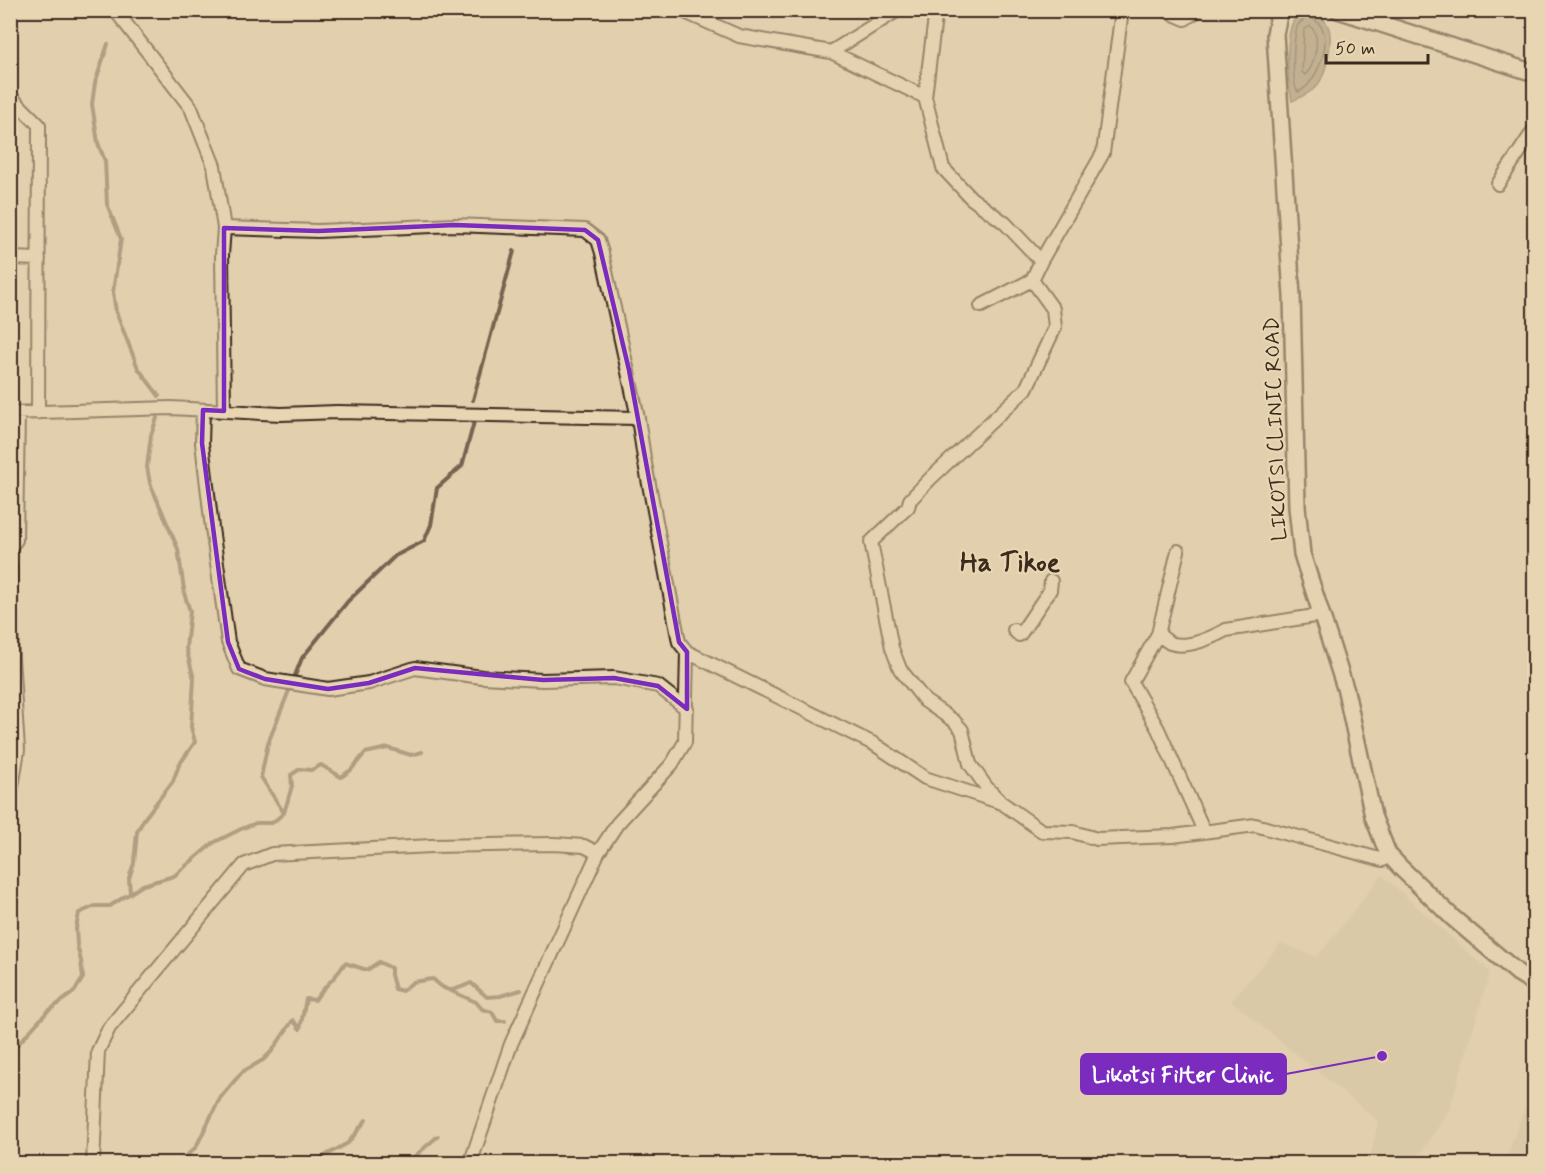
<svg xmlns="http://www.w3.org/2000/svg" width="1545" height="1174" font-family="Mynerve,sans-serif">
  <style>
    .built { fill: #d1c0a0 }
    .water { fill: #9b8970; stroke: #75634f; stroke-width: 1.5 }
    .lines { fill: none; stroke-linecap: round; stroke-linejoin: round }
    .shore { stroke: #61503f; stroke-width: 1.5 }
    .stream { stroke: #75634f; stroke-width: 4 }
    .minor-casing { stroke: #3b2a1e; stroke-width: 16 }
    .tertiary-casing { stroke: #3b2a1e; stroke-width: 20 }
    .minor { stroke: #e8d6b3; stroke-width: 12 }
    .tertiary { stroke: #e8d6b3; stroke-width: 15 }
    .marked { fill: none; stroke: #7b2cbf; stroke-width: 4.5; stroke-linejoin: round }
    .labels { text-anchor: middle; dominant-baseline: central; stroke-width: 4.5; stroke-linejoin: round; paint-order: stroke }
    .street-label { font-size: 21px; fill: #3b2a1e; stroke: #e8d6b3 }
    .district-label { font-size: 27px; font-weight: bold; fill: #3b2a1e; stroke: #e8d6b3 }
    .leader { fill: none; stroke: #7b2cbf; stroke-width: 2 }
    .callout-dot { fill: #7b2cbf; stroke: #e8d6b3; stroke-width: 2 }
    .callout { fill: #7b2cbf; stroke: #7b2cbf; stroke-width: 2 }
    .callout-label { font-size: 22px; text-anchor: middle; font-weight: bold; fill: #fff }
  </style>
  <rect width="100%" height="100%" fill="#e1cfad"/>
  <filter id="ink" filterUnits="userSpaceOnUse"><feTurbulence type="fractalNoise" baseFrequency=".0167" numOctaves="2"/><feDisplacementMap in="SourceGraphic" scale="12" xChannelSelector="R" yChannelSelector="G"/><feConvolveMatrix kernelMatrix="1 2 1 2 8 2 1 2 1" color-interpolation-filters="sRGB"/></filter>
  <g filter="url(#ink)">
    <path class="built" d="M 1382,875 L 1490,972 L 1449,1111 L 1414,1163 L 1369,1163 L 1378,1121 L 1231,1001 L 1281,943 L 1317,957 Z
      M 1534,1085 L 1534,1163 L 1504,1163 Z"/>
    <path class="water" d="M 1310,11 C 1317,14 1325,18 1328,26 C 1334,39 1326,75 1317,86 C 1310,93 1302,97 1292,101 C 1288,84 1283,29 1297,16 C 1300,14 1306,12 1310,11 Z"/>
    <g class="lines">
      <path class="shore" d="M 1310,17 C 1316,21 1321,24 1323,30 C 1330,48 1315,85 1298,92 C 1291,84 1293,36 1298,25 C 1301,20 1305,19 1310,17 Z
        M 1310,26 C 1322,36 1315,66 1305,75 L 1302,72 L 1304,30 Z"/>
      <path class="stream" d="M 108,44 L 95,83 L 92,104 L 98,143 L 105,161 L 107,204 L 121,239 L 113,292 L 116,312 L 138,368 L 159,396
        M 473,400 L 514,251
        M 284,813 L 261,777 L 268,743 L 302,658 L 348,601 L 395,556 L 424,541 L 431,525 L 437,488 L 462,466 L 474,422
        M 130,894 L 129,878 L 134,863 L 137,832 L 144,819 L 173,781 L 179,765 L 195,742 L 191,727 L 194,679 L 186,648 L 190,611 L 185,596 L 178,549 L 150,483 L 147,467 L 151,435 L 157,418
        M 451,991 L 476,1002 L 482,1009 L 492,1012 L 497,1021 L 505,1021
        M 10,1053 L 47,1012 L 74,992 L 83,978 L 81,961 L 77,945 L 76,928 L 79,913 L 95,906 L 110,906 L 143,885 L 174,876 L 213,843 L 241,829 L 256,823 L 272,823 L 284,813 L 292,786 L 291,775 L 300,769 L 311,770 L 321,765 L 341,777 L 351,770 L 365,753 L 388,748 L 411,755 L 422,752
        M 178,1164 L 196,1147 L 220,1098 L 242,1072 L 263,1060 L 272,1051 L 293,1020 L 300,1029 L 306,999 L 315,1000 C 324,986 336,978 345,963 L 367,970 L 379,962 L 391,968 L 391,975 L 395,989 L 402,991 L 413,982 L 433,979 C 449,995 452,991 471,983 L 487,997 L 500,996 L 521,990
        M 319,1164 L 321,1158 L 348,1143 L 366,1120
        M 406,1164 L 438,1136"/>
      <defs>
        <path id="minor" d="M 115,10 L 191,108 L 214,166 L 224,228 L 222,255 L 224,411
          M 680,10 L 739,36 L 831,52 L 898,10
          M 936,10 L 925,97 L 943,168 L 971,198 L 1005,223 L 1041,261 L 1103,153 L 1122,10
          M 1164,10 L 1185,19 L 1198,10
          M 831,52 L 925,97
          M 10,96 L 39,125 L 38,413
          M 1498,184 L 1534,130
          M 224,228 L 318,231 L 455,225 L 585,230 L 598,240 L 602,253 L 638,418 L 644,458 L 679,642 L 687,652 L 685,742 L 672,764 L 617,824 L 598,853 L 511,1044 L 470,1164
          M 10,258 L 39,259
          M 981,306 L 1032,280 L 1041,261
          M 203,410 L 202,443 L 212,528 L 228,642 L 239,669 L 265,679 L 328,689 L 369,683 L 415,668 L 482,677 L 543,680 L 614,678 L 658,686 L 687,709
          M 10,413 L 171,408 L 281,414 L 337,412 L 638,418
          M 10,547 L 16,540 L 18,413
          M 1178,551 L 1158,634 L 1131,682 L 1158,729 L 1204,831
          M 10,565 L 12,657 L 18,750 L 10,799
          M 1014,630 L 1019,635 L 1021,633 L 1050,590 L 1051,581
          M 1158,634 C 1162,637 1166,641 1170,643 C 1186,649 1211,638 1226,630 L 1321,615
          M 687,652 L 874,744 L 925,778 L 1002,803 L 1042,831 L 1073,832 L 1097,839 L 1173,836 L 1255,825 L 1383,860 L 1388,854
          M 999,800 L 987,788 L 970,764 L 962,730 L 954,721 L 925,701 L 900,669 L 892,648 L 871,542 L 908,507 L 910,500 L 930,479 L 1026,389 L 1055,327 L 1053,309 L 1032,280
          M 93,1164 L 98,1051 L 109,1028 L 244,865 L 272,854 L 432,846 L 554,844 L 584,846 L 598,853"/>
        <path id="tertiary" d="M 1280,10 L 1275,34 L 1292,296 L 1297,507 L 1302,554 L 1346,691 L 1373,816 L 1388,854 L 1401,868 L 1453,918 L 1518,973 L 1534,983
          M 1338,10 L 1534,73"/>
      </defs>
      <use href="#minor" class="minor-casing"/>
      <use href="#tertiary" class="tertiary-casing"/>
      <use href="#minor" class="minor"/>
      <use href="#tertiary" class="tertiary"/>
    </g>
  </g>
  <path d="M0 0H1545V1174H0ZM 455,225 L 585,230 L 598,240 L 629,370 L 679,642 L 687,652 L 687,709 L 658,686 L 614,678 L 543,680 L 415,668 L 369,683 L 328,689 L 265,679 L 239,669 L 228,642 L 202,443 L 203,410 L 224,411 L 224,228 L 318,231 Z" fill="#e1cfad" fill-opacity=".55" fill-rule="evenodd"/>
  <path class="marked" d="M 455,225 L 585,230 L 598,240 L 629,370 L 679,642 L 687,652 L 687,709 L 658,686 L 614,678 L 543,680 L 415,668 L 369,683 L 328,689 L 265,679 L 239,669 L 228,642 L 202,443 L 203,410 L 224,411 L 224,228 L 318,231 Z"/>
  <g class="labels">
    <g class="street-label">
      <text transform="translate(1276 429) rotate(-92)">LIKOTSI CLINIC ROAD</text>
    </g>
    <g class="district-label">
      <text x="1010" y="563">Ha Tikoe</text>
    </g>
  </g>
  <path class="leader" d="M1382 1056L1286 1074"/>
  <circle class="callout-dot" cx="1382" cy="1056" r="6"/>
  <rect class="callout" x="1081" y="1054" width="205" height="40" rx="6"/>
  <g class="callout-label">
    <text x="1183" y="1082">Likotsi Filter Clinic</text>
  </g>
  <rect width="1545" height="1174" fill="none" stroke="#e8d6b3" stroke-width="36"/>
  <rect x="18" y="18" width="1509" height="1138" fill="none" stroke="#3b2a1e" stroke-width="2" filter="url(#ink)"/>
  <path d="M1326 54v9h102v-9" fill="none" stroke="#3b2a1e" stroke-width="3"/>
  <text x="1335" y="54" font-size="18" fill="#3b2a1e" stroke="#e8d6b3" stroke-width="4.5" paint-order="stroke">50 m</text>
</svg>
